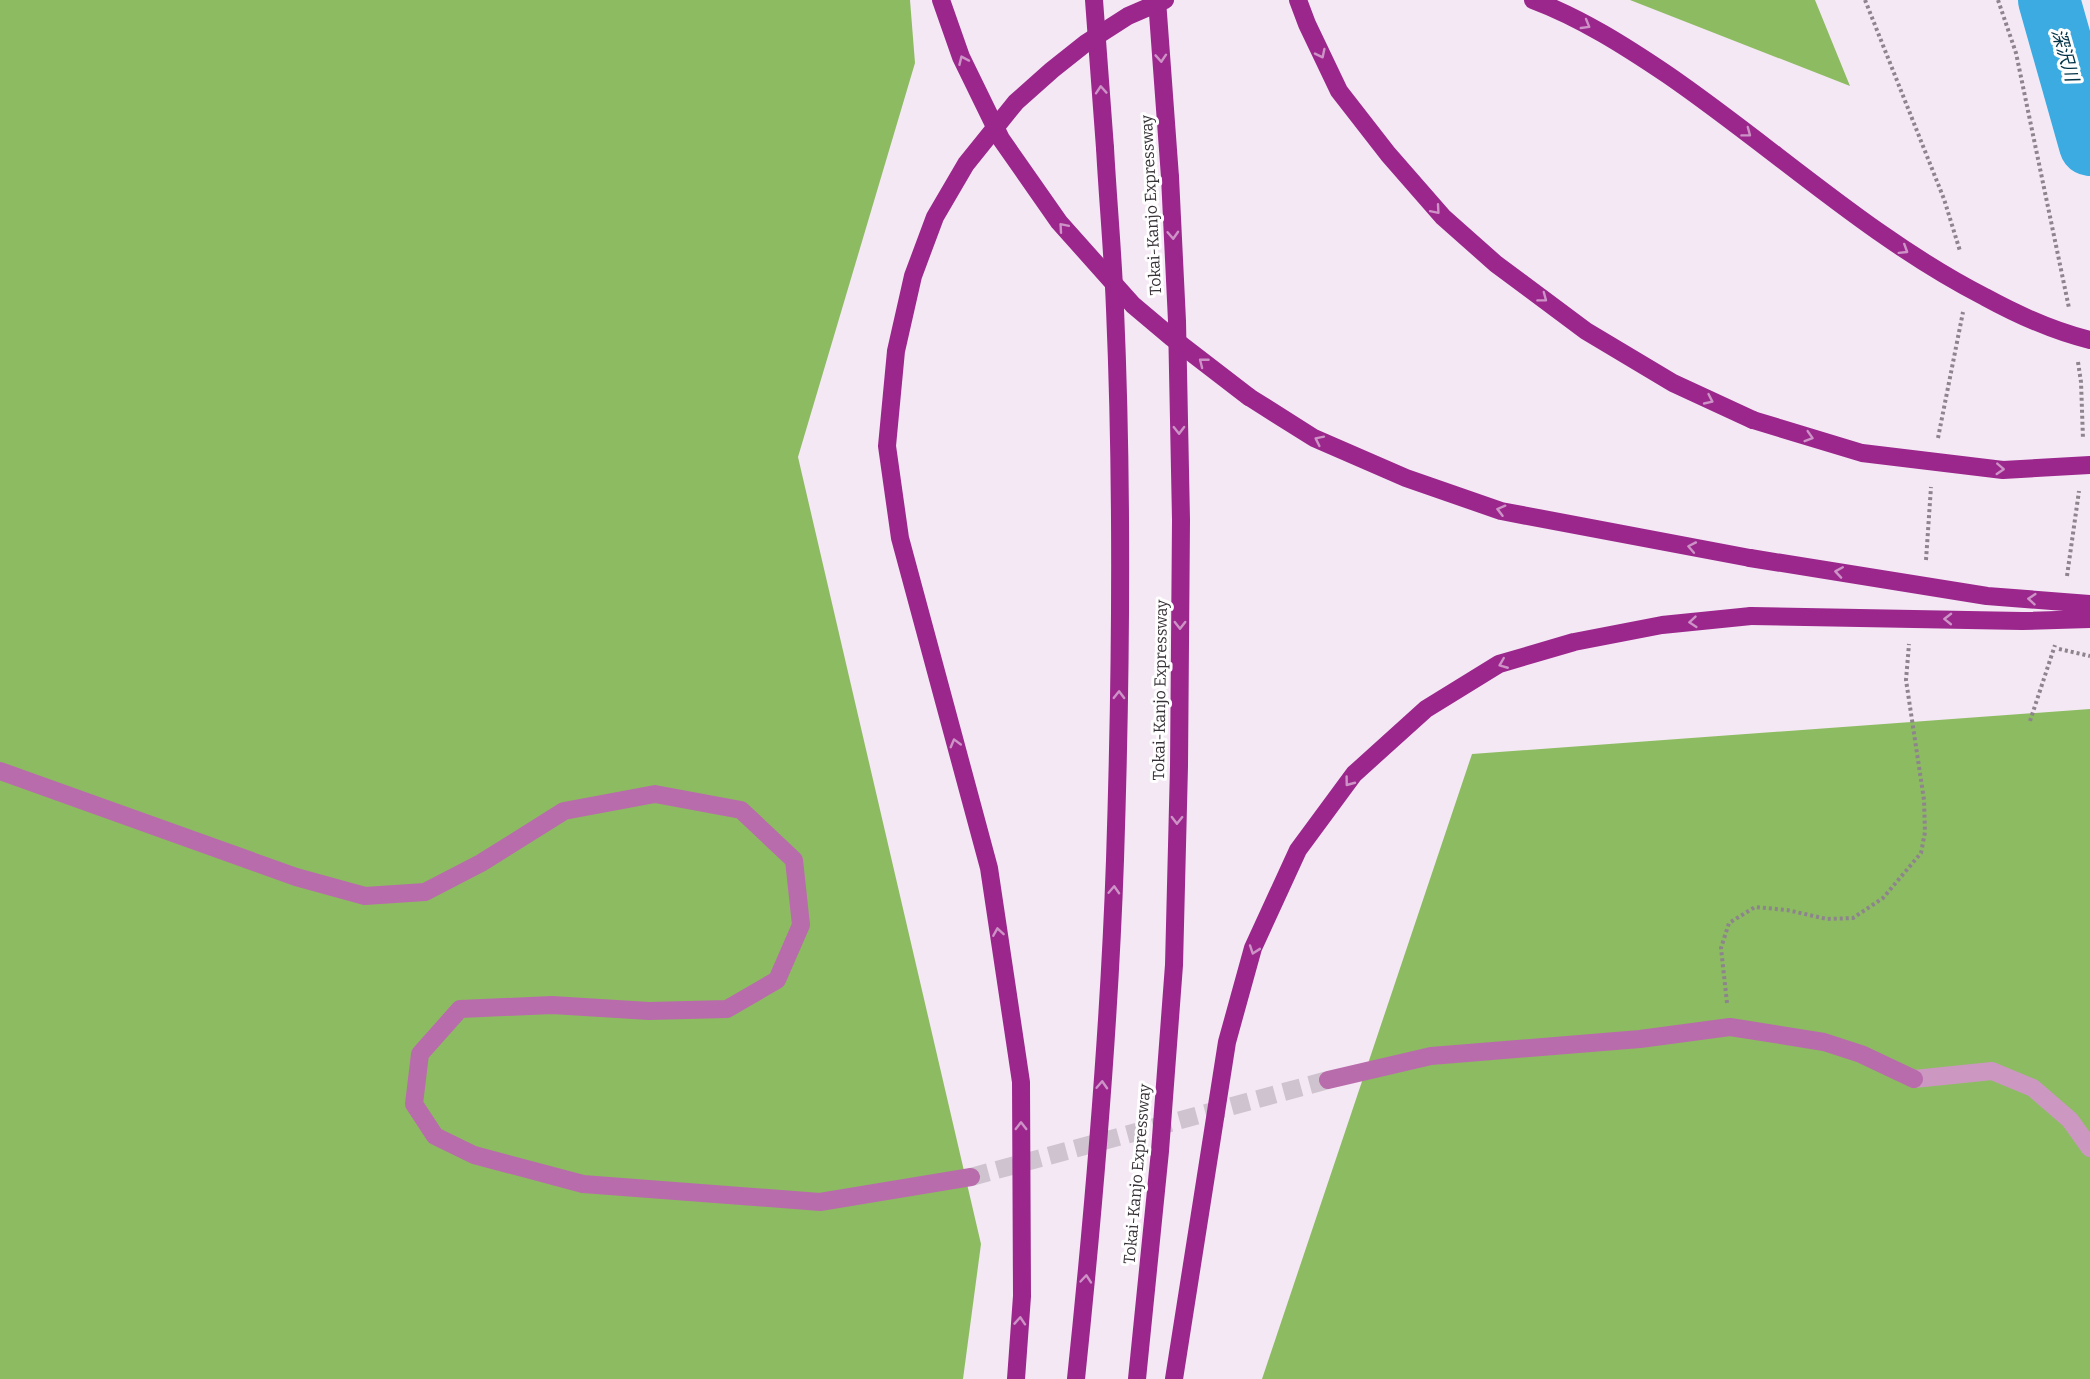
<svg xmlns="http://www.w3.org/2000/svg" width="2090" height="1379" font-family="Bitter,'Noto Sans JP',serif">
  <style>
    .forest { fill: #8dbb62 }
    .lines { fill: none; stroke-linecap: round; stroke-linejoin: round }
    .river { stroke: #3babe2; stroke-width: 62 }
    .secondary-tunnel { stroke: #cec3ce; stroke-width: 18; stroke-dasharray: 18 9; stroke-linecap: butt }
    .path { stroke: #8d848d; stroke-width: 4; stroke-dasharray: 3 3; stroke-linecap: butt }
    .street { stroke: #cc98c2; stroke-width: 18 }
    .secondary { stroke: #b96cac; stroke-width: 18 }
    .highway { stroke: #9b278d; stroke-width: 18 }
    .highway-bridge { stroke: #9b278d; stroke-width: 18 }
    .oneway { stroke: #cd93c6 }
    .labels { text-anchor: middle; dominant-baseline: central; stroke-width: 6; stroke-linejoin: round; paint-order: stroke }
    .street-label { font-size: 16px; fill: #363136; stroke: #fff }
    .water-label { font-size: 18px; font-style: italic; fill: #003248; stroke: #fff }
  </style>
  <rect width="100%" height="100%" fill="#f4e8f4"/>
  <path class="forest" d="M 0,0 L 910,0 L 915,63 L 798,457 L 981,1244 L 963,1379 L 0,1379 Z
    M 1630,0 L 1815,0 L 1850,86 Z
    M 2090,709 L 2090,1379 L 1262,1379 L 1472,754 Z"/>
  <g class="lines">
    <path class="river" d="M 2049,0 L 2090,145"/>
    <path class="secondary-tunnel" d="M 971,1177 L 1328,1080"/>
    <path class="path" d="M 1865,0 L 1944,199 L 1960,251
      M 1998,0 L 2016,53 L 2069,308
      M 2078,362 L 2081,382 L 2083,439
      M 1938,438 L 1963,312
      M 1926,560 L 1931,487
      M 2067,576 L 2079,491
      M 2059,649 L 2090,656
      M 2030,721 L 2055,645
      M 1727,1003 L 1721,948 L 1729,923 L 1755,907 L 1787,910 L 1827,919 L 1853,918 L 1883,898 L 1921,853 L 1925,832 L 1924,800 L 1906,680 L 1909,644"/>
    <path class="street" d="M 1914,1079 L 1992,1071 L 2033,1088 L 2070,1120 L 2090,1148"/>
    <path class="secondary" d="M 0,771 L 296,877 L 365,896 L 425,892 L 481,863 L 564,811 L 655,794 L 741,810 L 794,860 L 801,925 L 777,980 L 727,1009 L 649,1011 L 552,1005 L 460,1009 L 420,1054 L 414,1104 L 435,1136 L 474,1155 L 583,1184 L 820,1202 L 971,1177
      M 1328,1080 L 1431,1056 L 1640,1039 L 1730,1027 L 1824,1042 L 1861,1054 L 1914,1079"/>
    <path class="highway" d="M 1298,0 L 1307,24 L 1339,91 L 1388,154 L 1443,217 L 1496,264 L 1586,331 L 1673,383 L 1753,420
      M 1249,397 L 1314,438 L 1406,478 L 1501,511 L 1750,558
      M 1016,1379 L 1022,1296 L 1021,1082 L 989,868 L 900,538 L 887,446 L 896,351 L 913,276 L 935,217 L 966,164 L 1016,102 L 1052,70 L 1086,43 L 1128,16 L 1165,0
      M 1076,1379 C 1094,1207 1109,1033 1115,860 C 1121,677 1123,492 1115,309 C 1113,255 1108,202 1105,148
      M 1137,1379 L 1160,1151 L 1174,965 L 1179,766 L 1181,520 L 1177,321 L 1170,177
      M 1174,1379 L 1227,1042 L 1253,948 L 1298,850 L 1354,774 L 1426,709 L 1499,664 L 1574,642 L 1662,625 L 1751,616"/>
    <path class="highway-bridge" d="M 941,0 L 961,57 L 1001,139 L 1059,222 L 1133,305 L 1171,337 L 1249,397
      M 1094,0 L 1105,148
      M 1157,0 L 1170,177
      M 1533,0 C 1581,18 1625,46 1668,75 C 1774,148 1870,238 1985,297 C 2018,315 2053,331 2090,340
      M 1753,420 L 1862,453 L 2003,470 L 2090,465
      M 1750,558 L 1987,596 L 2090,604
      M 1751,616 L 2022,621 L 2090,619"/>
  </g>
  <defs><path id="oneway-chevron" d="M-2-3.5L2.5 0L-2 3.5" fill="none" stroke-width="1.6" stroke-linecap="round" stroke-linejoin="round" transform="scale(1.5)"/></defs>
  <g class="oneway">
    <use href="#oneway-chevron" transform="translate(1586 25) rotate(30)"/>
    <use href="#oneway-chevron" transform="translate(1321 54) rotate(64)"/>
    <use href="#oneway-chevron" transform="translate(1161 58) rotate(86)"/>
    <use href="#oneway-chevron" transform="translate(963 60) rotate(-114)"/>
    <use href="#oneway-chevron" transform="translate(1101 90) rotate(-94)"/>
    <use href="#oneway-chevron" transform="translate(1747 133) rotate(37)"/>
    <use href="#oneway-chevron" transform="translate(1436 210) rotate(49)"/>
    <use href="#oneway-chevron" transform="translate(1063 227) rotate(-131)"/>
    <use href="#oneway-chevron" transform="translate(1173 235) rotate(87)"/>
    <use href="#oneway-chevron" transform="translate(1904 250) rotate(32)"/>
    <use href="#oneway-chevron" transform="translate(1543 298) rotate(37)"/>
    <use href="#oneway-chevron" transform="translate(1203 362) rotate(-142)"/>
    <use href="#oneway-chevron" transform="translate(1709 400) rotate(25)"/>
    <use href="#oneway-chevron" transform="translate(1179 430) rotate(89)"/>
    <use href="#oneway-chevron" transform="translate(1809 437) rotate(17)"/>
    <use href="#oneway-chevron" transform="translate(1319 440) rotate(-154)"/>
    <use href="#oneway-chevron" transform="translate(2000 469) rotate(3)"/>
    <use href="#oneway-chevron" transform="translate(1501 510) rotate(-165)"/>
    <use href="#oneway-chevron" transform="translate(1692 547) rotate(-169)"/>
    <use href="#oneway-chevron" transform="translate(1839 572) rotate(-171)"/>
    <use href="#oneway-chevron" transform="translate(2032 599) rotate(-175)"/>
    <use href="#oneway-chevron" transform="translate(1948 619) rotate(-179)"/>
    <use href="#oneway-chevron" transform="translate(1693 622) rotate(175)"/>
    <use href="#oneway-chevron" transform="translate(1180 625) rotate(90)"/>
    <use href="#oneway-chevron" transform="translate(1503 664) rotate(158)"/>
    <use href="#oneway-chevron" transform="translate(1119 695) rotate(-89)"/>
    <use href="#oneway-chevron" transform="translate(955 743) rotate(-105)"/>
    <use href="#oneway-chevron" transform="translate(1349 782) rotate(127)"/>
    <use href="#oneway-chevron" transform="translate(1177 820) rotate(91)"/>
    <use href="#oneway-chevron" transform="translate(1114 890) rotate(-87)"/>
    <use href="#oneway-chevron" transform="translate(998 932) rotate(-99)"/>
    <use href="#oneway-chevron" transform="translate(1254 950) rotate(109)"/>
    <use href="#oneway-chevron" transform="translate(1102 1085) rotate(-87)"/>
    <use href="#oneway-chevron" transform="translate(1021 1126) rotate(-90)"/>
    <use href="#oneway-chevron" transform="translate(1086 1279) rotate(-85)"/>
    <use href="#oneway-chevron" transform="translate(1020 1321) rotate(-86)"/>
  </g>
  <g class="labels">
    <g class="street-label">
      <text transform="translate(1151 205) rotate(-93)">Tokai-Kanjo Expressway</text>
      <text transform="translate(1160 690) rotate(-89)">Tokai-Kanjo Expressway</text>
      <text transform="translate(1137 1174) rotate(-85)">Tokai-Kanjo Expressway</text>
    </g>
    <g class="water-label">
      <text transform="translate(2065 55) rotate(74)">深沢川</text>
    </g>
  </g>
</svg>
